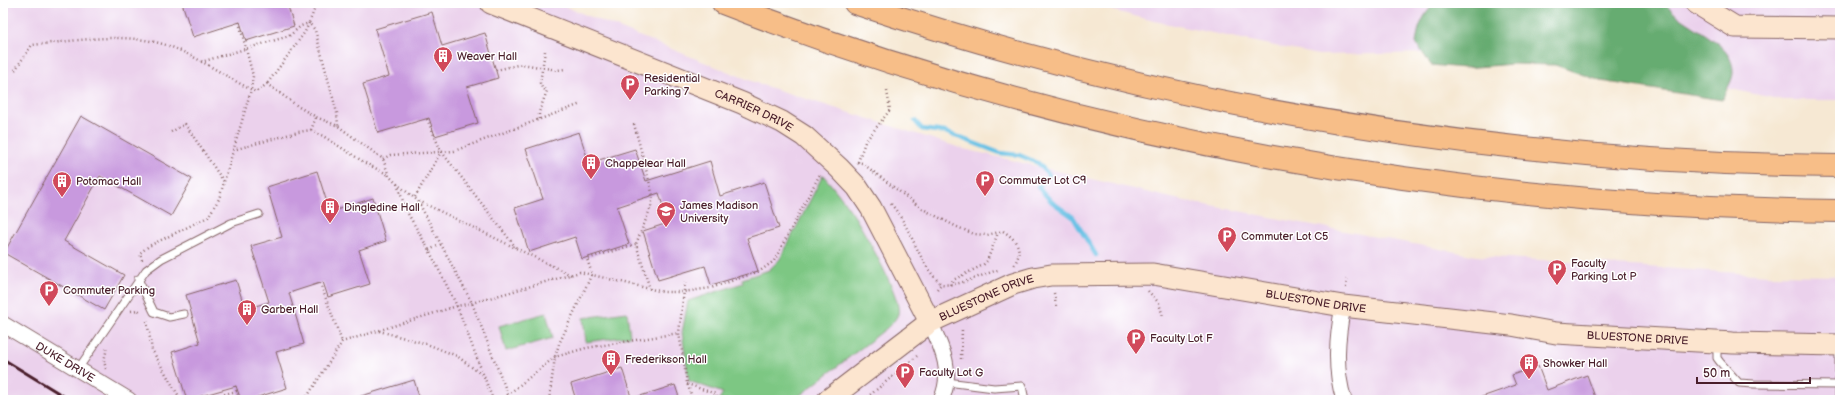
<svg xmlns="http://www.w3.org/2000/svg" width="1843" height="403" font-family="'Balsamiq Sans',sans-serif">
  <style>
    .built { fill: #ebd1ec }
    .green { fill: #7dc783; stroke: #647357 }
    .forest { fill: #66ac71; stroke: #58664e }
    .lines { fill: none; stroke-linecap: round; stroke-linejoin: round }
    .stream { stroke: #67c1e5; stroke-width: 4.5 }
    .building { fill: #c899de }
    .lane-casing { stroke: #866566; stroke-width: 9 }
    .street-casing { stroke: #866566; stroke-width: 17 }
    .secondary-casing { stroke: #866566; stroke-width: 23 }
    .highway-casing { stroke: #866566; stroke-width: 24 }
    .path { stroke: #866566; stroke-width: 2.5; stroke-dasharray: 1 3; stroke-linecap: butt }
    .lane { stroke: #fff; stroke-width: 7 }
    .street { stroke: #fff; stroke-width: 15 }
    .secondary { stroke: #fce5cf; stroke-width: 21 }
    .highway { stroke: #f7be88; stroke-width: 22 }
    .rail { stroke: #4a1f2b; stroke-width: 3 }
    .labels { text-anchor: middle; dominant-baseline: central; stroke-width: 3; stroke-linejoin: round; paint-order: stroke }
    .poi-label { font-size: 11px; fill: #4a1f2b; stroke: #fff; text-anchor: start }
    .street-label { font-size: 11px; fill: #4a1f2b; stroke: #fff }
  </style>
  <rect width="100%" height="100%" fill="#fff"/>
  <filter id="ink" filterUnits="userSpaceOnUse"><feTurbulence type="fractalNoise" baseFrequency=".025" numOctaves="2"/><feDisplacementMap in="SourceGraphic" scale="8" xChannelSelector="R" yChannelSelector="G"/><feConvolveMatrix kernelMatrix="1 2 1 2 8 2 1 2 1" color-interpolation-filters="sRGB"/></filter>
  <filter id="wash" filterUnits="userSpaceOnUse"><feTurbulence type="fractalNoise" baseFrequency=".012" numOctaves="4" result="noise"/><feDisplacementMap in="SourceGraphic" scale="16" xChannelSelector="R" yChannelSelector="G"/><feGaussianBlur stdDeviation="0.9" result="paint"/><feColorMatrix in="noise" values="0 0 0 0 0 0 0 0 0 0 0 0 0 0 0 0 0 1.4 0 .05"/><feComposite in="paint" operator="in"/></filter>
  <g filter="url(#wash)">
    <rect width="100%" height="100%" fill="#f6e8d3"/>
    <path class="built" d="M 3,3 L 556,3 L 759,84 L 964,149 L 1180,200 L 1477,256 L 1768,275 L 1840,276 L 1840,400 L 3,400 Z
      M 1083,3 L 1840,3 L 1840,100 L 1783,100 L 1549,51 L 1319,55 L 1154,21 Z"/>
    <path class="green" d="M 823,175 C 834,188 845,202 855,217 C 864,232 903,299 898,314 C 896,320 891,324 887,328 L 794,400 L 718,400 L 723,393 L 689,381 L 682,333 L 688,301 L 743,283 L 742,279 L 769,270 L 780,259 Z
      M 627,312 L 630,336 L 586,342 L 583,318 Z
      M 546,313 L 553,338 L 506,351 L 499,326 Z"/>
    <path class="forest" d="M 1435,3 L 1665,3 C 1681,27 1736,40 1733,74 C 1732,82 1725,92 1722,100 L 1601,81 L 1555,65 L 1513,64 L 1464,68 L 1431,65 L 1416,43 C 1418,26 1423,15 1435,3 Z"/>
    <g class="lines">
      <path class="stream" d="M 915,121 L 922,129 L 945,132 L 1000,153 L 1019,155 L 1038,163 L 1049,175 L 1038,187 L 1052,202 L 1073,217 L 1096,255"/>
    </g>
    <g id="blocks">
      <path class="building" d="M 182,3 L 287,3 L 294,26 L 246,41 L 240,22 L 193,37 Z
        M 432,12 L 442,46 L 485,33 L 498,78 L 467,87 L 478,123 L 435,136 L 429,118 L 378,133 L 363,84 L 389,76 L 375,29 Z
        M 81,116 L 192,179 L 171,216 L 100,176 L 64,241 L 124,275 L 104,310 L 4,253 Z
        M 579,132 L 589,163 L 635,149 L 646,181 L 710,161 L 720,196 L 764,182 L 779,228 L 747,238 L 758,271 L 711,285 L 705,266 L 658,280 L 643,231 L 668,223 L 659,193 L 617,207 L 629,244 L 582,259 L 575,237 L 529,252 L 515,208 L 543,199 L 526,149 Z
        M 317,171 L 330,212 L 373,198 L 386,241 L 359,250 L 370,284 L 328,297 L 323,282 L 289,293 L 304,344 L 276,352 L 287,388 L 248,400 L 241,400 L 236,386 L 187,400 L 172,352 L 200,343 L 186,295 L 236,280 L 245,309 L 269,302 L 251,246 L 282,237 L 267,187 Z
        M 1538,366 L 1547,390 L 1587,375 L 1596,400 L 1479,400 L 1479,398 L 1516,385 L 1512,375 Z
        M 622,368 L 632,400 L 576,400 L 571,384 Z
        M 414,380 L 420,400 L 358,400 L 358,397 Z
        M 675,385 L 680,400 L 638,400 L 637,397 Z"/>
    </g>
  </g>
  <g filter="url(#ink)">
    <use href="#blocks" fill-opacity="0" stroke="#866566" stroke-width="1"/>
    <g class="lines">
      <defs>
        <path id="lane" d="M 138,279 L 154,312 L 169,317 L 184,314
          M 1717,344 L 1717,358 L 1720,362 L 1739,383 L 1754,384 L 1839,385 L 1839,346
          M 78,369 L 146,270 L 161,259 L 231,223 L 259,214
          M 947,382 L 994,388 L 1022,386 L 1025,400
          M 1839,385 L 1839,400"/>
        <g id="street">
          <path d="M 1343,306 C 1337,338 1334,368 1344,400"/>
          <path d="M 930,322 C 942,348 954,372 941,400"/>
          <path id="s1" d="M 3,324 L 129,400"/>
        </g>
        <g id="secondary">
          <path id="s2" d="M 491,3 L 742,103 L 782,122 L 804,136 L 839,168 L 857,187 L 871,208 L 930,322"/>
          <path d="M 1696,3 L 1735,27 L 1840,28"/>
          <path id="s3" d="M 828,400 L 930,322 L 1013,284 L 1033,278 L 1051,275 L 1153,274 L 1343,306 L 1511,325 L 1556,333 L 1733,343 L 1840,345"/>
        </g>
        <path id="highway" d="M 723,3 C 1079,141 1459,206 1840,211
          M 855,3 C 1173,109 1505,163 1840,166"/>
      </defs>
      <use href="#lane" class="lane-casing"/>
      <use href="#street" class="street-casing"/>
      <use href="#secondary" class="secondary-casing"/>
      <use href="#highway" class="highway-casing"/>
      <path class="path" d="M 317,3 L 309,23 L 315,30 L 337,113 L 338,126
        M 201,62 L 289,36 L 301,26 L 309,23 L 305,32 L 267,84
        M 15,70 L 32,45 C 76,41 126,31 169,46 C 199,57 227,78 256,92 L 267,84 L 299,107 L 316,117 L 338,126 L 383,159 L 389,176 L 397,184 L 418,201 L 472,303 L 510,400
        M 496,70 L 522,64 L 557,70 L 565,69
        M 427,119 L 441,151 L 517,249
        M 539,119 L 539,112 L 547,91 L 542,88 L 540,83 L 545,51
        M 634,124 L 653,196 L 651,207 L 636,244 L 650,289
        M 311,130 L 316,117
        M 171,132 L 185,124 L 224,182
        M 233,150 L 298,132 L 311,130 L 323,136 L 367,164 L 389,175
        M 383,159 L 390,155 L 454,151 L 581,104
        M 857,162 L 862,163 L 921,208 L 955,226 L 974,234 L 987,235 L 1003,231 C 1017,240 1024,250 1014,265
        M 858,162 L 865,142 L 890,110 L 887,91
        M 397,184 L 407,212 L 429,250 L 457,306 L 493,400
        M 415,197 L 441,152
        M 419,201 L 571,275
        M 891,204 C 912,228 918,263 941,284
        M 429,250 L 442,244
        M 142,260 L 140,253 L 149,246 L 208,217 L 219,199 L 251,90 L 253,76 L 239,22
        M 1347,279 L 1346,287 L 1348,287
        M 685,282 L 679,333 L 687,383 L 693,400
        M 320,283 L 342,342
        M 950,285 L 953,280 L 983,265 L 987,261 L 998,233
        M 937,289 L 941,284 C 960,287 980,275 998,270
        M 1148,291 L 1159,303 L 1163,317
        M 1054,293 L 1056,306
        M 131,311 L 138,310 L 141,312
        M 147,321 L 152,350 L 181,400
        M 379,331 L 427,344 L 457,356 L 485,377
        M 961,359 L 962,329
        M 106,369 L 104,361 L 107,348
        M 687,384 L 716,394 L 716,400
        M 235,386 L 240,400
        M 201,400 L 237,391
        M 305,400 L 342,342 L 457,306 L 472,303 L 580,272 L 663,292 L 683,292 L 711,288 L 760,271 L 774,261 L 820,174
        M 501,400 L 555,357 L 586,348 L 679,333
        M 549,400 L 555,357 L 559,344 L 592,274 L 587,259 L 636,244
        M 864,400 L 917,356"/>
      <use href="#lane" class="lane"/>
      <use href="#street" class="street"/>
      <use href="#secondary" class="secondary"/>
      <use href="#highway" class="highway"/>
      <path class="rail" d="M 3,359 L 70,400"/>
    </g>
  </g>
  <defs>
    <symbol id="building-pin" viewBox="-11 -11 22 30"><path d="M0 17L-7.5 6A9.5 9.5 0 1 1 7.5 6Z" fill="#d1495b" stroke="#fff"/><path d="M-4-6H4V6H1V3H-1V6H-4ZM-2.5-4.3h1.7v1.8h-1.7ZM.8-4.3h1.7v1.8H.8ZM-2.5-1h1.7V.8h-1.7ZM.8-1h1.7V.8H.8Z" fill="#fff"/></symbol>
    <symbol id="parking-pin" viewBox="-11 -11 22 30"><path d="M0 17L-7.5 6A9.5 9.5 0 1 1 7.5 6Z" fill="#d1495b" stroke="#fff"/><path d="M-3.5-5.5H1a3.5 3.5 0 0 1 0 7H-1V5.5H-3.5ZM-1-3.4V-.6H.8a1.4 1.4 0 0 0 0-2.8Z" fill="#fff"/></symbol>
    <symbol id="university-pin" viewBox="-11 -11 22 30"><path d="M0 17L-7.5 6A9.5 9.5 0 1 1 7.5 6Z" fill="#d1495b" stroke="#fff"/><path d="M0-5L7-2L0 1L-7-2ZM-4 1L0 2.5L4 1V4Q0 6-4 4Z" fill="#fff"/></symbol>
  </defs>
  <g fill-rule="evenodd">
    <use href="#building-pin" x="432" y="45" width="22" height="30"/>
    <use href="#parking-pin" x="619" y="73" width="22" height="30"/>
    <use href="#building-pin" x="580" y="152" width="22" height="30"/>
    <use href="#parking-pin" x="974" y="169" width="22" height="30"/>
    <use href="#building-pin" x="51" y="170" width="22" height="30"/>
    <use href="#building-pin" x="319" y="196" width="22" height="30"/>
    <use href="#university-pin" x="655" y="200" width="22" height="30"/>
    <use href="#parking-pin" x="1216" y="225" width="22" height="30"/>
    <use href="#parking-pin" x="1546" y="258" width="22" height="30"/>
    <use href="#parking-pin" x="38" y="279" width="22" height="30"/>
    <use href="#building-pin" x="236" y="298" width="22" height="30"/>
    <use href="#parking-pin" x="1125" y="327" width="22" height="30"/>
    <use href="#building-pin" x="600" y="348" width="22" height="30"/>
    <use href="#building-pin" x="1518" y="352" width="22" height="30"/>
    <use href="#parking-pin" x="894" y="361" width="22" height="30"/>
  </g>
  <g class="labels">
    <g class="poi-label">
      <text x="457" y="56">Weaver Hall</text>
      <text x="644" y="78">Residential<tspan x="644" dy="13">Parking 7</tspan></text>
      <text x="605" y="163">Chappelear Hall</text>
      <text x="999" y="180">Commuter Lot C9</text>
      <text x="76" y="181">Potomac Hall</text>
      <text x="680" y="205">James Madison<tspan x="680" dy="13">University</tspan></text>
      <text x="344" y="207">Dingledine Hall</text>
      <text x="1241" y="236">Commuter Lot C5</text>
      <text x="1571" y="263">Faculty<tspan x="1571" dy="13">Parking Lot P</tspan></text>
      <text x="63" y="290">Commuter Parking</text>
      <text x="261" y="309">Garber Hall</text>
      <text x="1150" y="338">Faculty Lot F</text>
      <text x="625" y="359">Frederikson Hall</text>
      <text x="1543" y="363">Showker Hall</text>
      <text x="919" y="372">Faculty Lot G</text>
    </g>
    <g class="street-label">
      <text stroke="none"><textPath href="#s2" startOffset="284">CARRIER DRIVE</textPath></text>
      <text stroke="none"><textPath href="#s3" startOffset="190">BLUESTONE DRIVE</textPath></text>
      <text stroke="none"><textPath href="#s3" startOffset="526">BLUESTONE DRIVE</textPath></text>
      <text stroke="none"><textPath href="#s3" startOffset="850">BLUESTONE DRIVE</textPath></text>
      <text stroke="none"><textPath href="#s1" startOffset="73">DUKE DRIVE</textPath></text>
    </g>
  </g>
  <rect width="1843" height="403" fill="none" stroke="#fff" stroke-width="16"/>
  <path d="M1697 377v6h113v-6" fill="none" stroke="#4a1f2b" stroke-width="2"/>
  <text x="1703" y="377" font-size="12" fill="#4a1f2b" stroke="#ffffff" stroke-width="3" paint-order="stroke">50 m</text>
</svg>
